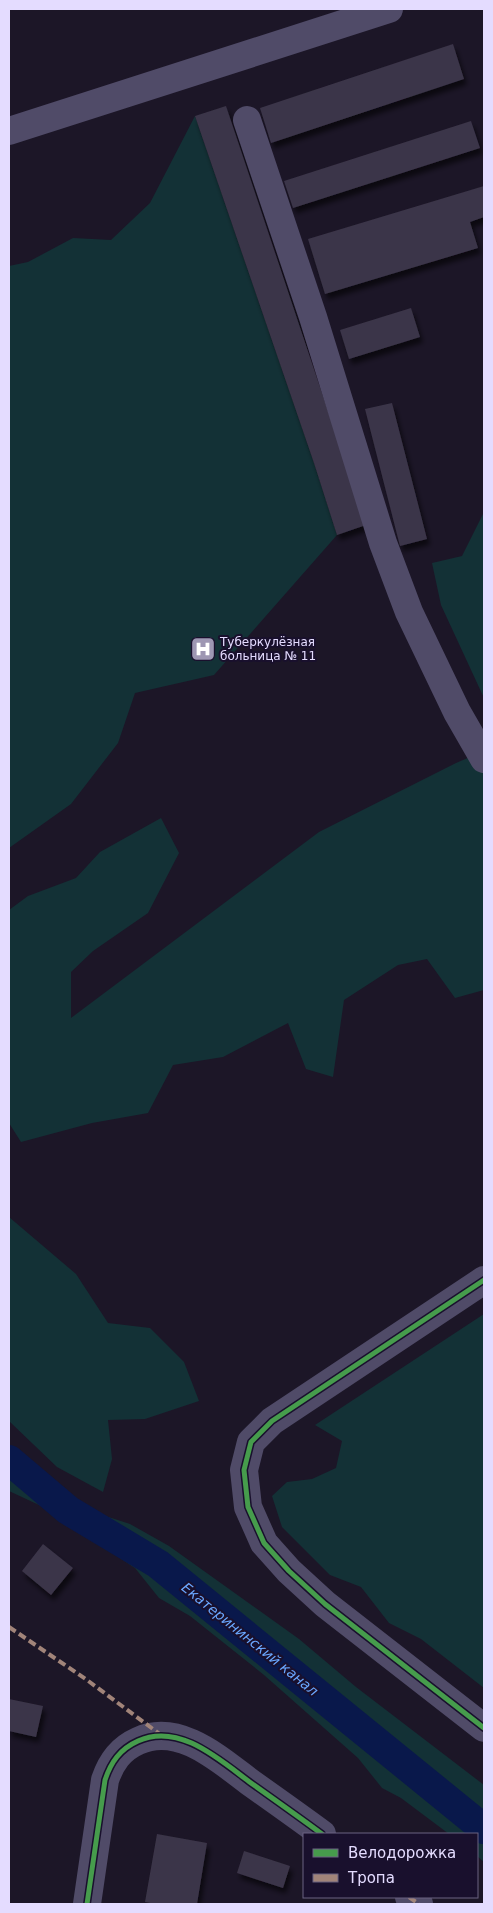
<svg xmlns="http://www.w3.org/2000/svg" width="493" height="1913" font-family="'DejaVu Sans',sans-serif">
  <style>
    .green { fill: #133136 }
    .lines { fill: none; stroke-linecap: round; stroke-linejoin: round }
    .canal { stroke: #09184b; stroke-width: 30 }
    .building { fill: #3b3548; filter: url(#shadow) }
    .minor { stroke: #504b68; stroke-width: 28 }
    .quiet { stroke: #a18479; stroke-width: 4; stroke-dasharray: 8 4; stroke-linecap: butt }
    .cycleway-casing { stroke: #19102d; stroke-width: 8 }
    .cycleway { stroke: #469c4c; stroke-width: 5 }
    .labels { text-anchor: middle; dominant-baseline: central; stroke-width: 4; stroke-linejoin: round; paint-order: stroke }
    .poi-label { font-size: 12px; fill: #e4dcff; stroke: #19102d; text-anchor: start }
    .water-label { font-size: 14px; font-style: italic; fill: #6aa7ff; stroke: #19102d }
  </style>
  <defs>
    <filter id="shadow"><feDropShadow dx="3" dy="5.5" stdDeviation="2.5" flood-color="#0009"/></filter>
  </defs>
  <rect width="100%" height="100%" fill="#1c1627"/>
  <path class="green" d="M 195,116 L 314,463 L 337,535 L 214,675 L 135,693 L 118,743 L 71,804 L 9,848 L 9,266 L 28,262 L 73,238 L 111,240 L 150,203 Z
    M 484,512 L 484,698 L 441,605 L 432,563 L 462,556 Z
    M 484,751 L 484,990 L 455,998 L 427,959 L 398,965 L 344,1000 L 333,1077 L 306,1069 L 288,1023 L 223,1057 L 173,1065 L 148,1113 L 92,1123 L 21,1142 L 9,1123 L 9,910 L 28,896 L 76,878 L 100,852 L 161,818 L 179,853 L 148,913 L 93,951 L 71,972 L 71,1018 L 319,832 L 456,763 Z
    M 9,1217 L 76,1274 L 108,1323 L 150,1328 L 184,1362 L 199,1401 L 145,1419 L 108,1420 L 112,1459 L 103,1492 L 57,1467 L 9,1421 Z
    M 484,1314 L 484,1688 L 421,1639 L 389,1623 L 361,1587 L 330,1575 L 282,1527 L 272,1496 L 287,1482 L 312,1479 L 336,1468 L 342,1441 L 315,1425 Z
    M 9,1452 L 40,1480 L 87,1510 L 130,1524 L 169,1546 L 299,1639 L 356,1687 L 484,1785 L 484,1862 L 477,1856 L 477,1834 L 449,1834 L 401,1798 L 382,1788 L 358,1758 L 264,1675 L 190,1616 L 159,1598 L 135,1568 L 39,1505 L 9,1491 Z"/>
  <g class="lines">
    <path class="canal" d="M 9,1460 L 68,1510 L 158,1564 L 484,1829"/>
  </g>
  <path class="building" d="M 453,44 L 464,79 L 271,143 L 260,108 Z
    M 226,106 L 366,525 L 337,535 L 314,463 L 195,116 Z
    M 471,121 L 480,148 L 293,208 L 284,181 Z
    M 484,186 L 484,217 L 470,222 L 478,248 L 325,294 L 308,239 Z
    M 411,308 L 420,337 L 349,359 L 340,330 Z
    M 392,403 L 427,539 L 400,546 L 365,409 Z
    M 43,1544 L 73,1568 L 51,1595 L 22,1571 Z
    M 9,1699 L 43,1706 L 36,1737 L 9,1731 Z
    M 157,1834 L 207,1843 L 197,1904 L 156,1904 L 145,1902 Z
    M 244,1851 L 290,1866 L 283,1888 L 237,1873 Z"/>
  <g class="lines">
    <path class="minor" d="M 247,120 L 313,317 L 383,543 L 409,612 L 457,712 L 484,759
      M 9,131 L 389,9
      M 484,1280 L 272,1421 L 251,1442 L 244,1470 L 248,1507 L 264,1543 L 289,1571 L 325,1604 L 484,1728
      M 409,1897 L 419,1904
      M 87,1904 L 105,1780 C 111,1762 120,1749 138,1741 C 179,1722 220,1760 251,1783 C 275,1800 299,1817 322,1834"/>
    <path class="quiet" d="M 9,1627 L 87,1680 L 161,1735
      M 409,1897 L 419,1904"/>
    <defs>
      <path id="cycleway" d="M 484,1280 L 272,1421 L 251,1442 L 244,1470 L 248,1507 L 264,1543 L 289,1571 L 325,1604 L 484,1728
        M 87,1904 L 105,1780 C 111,1762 120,1749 138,1741 C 179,1722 220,1760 251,1783 C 275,1800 299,1817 322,1834"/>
    </defs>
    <use href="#cycleway" class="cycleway-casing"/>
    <use href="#cycleway" class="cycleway"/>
  </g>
  <defs>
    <symbol id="hospital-square" viewBox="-11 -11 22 22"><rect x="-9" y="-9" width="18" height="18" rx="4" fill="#9e97b3" stroke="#19102d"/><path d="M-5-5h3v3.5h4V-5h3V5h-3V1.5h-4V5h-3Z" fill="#fff"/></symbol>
  </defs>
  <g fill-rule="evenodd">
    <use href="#hospital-square" x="189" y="635" width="28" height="28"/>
  </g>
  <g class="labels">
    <g class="poi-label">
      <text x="220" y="642">Туберкулёзная<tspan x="220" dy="14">больница № 11</tspan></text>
    </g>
    <g class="water-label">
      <text transform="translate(250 1639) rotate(39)">Екатерининский канал</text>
    </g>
  </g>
  <rect width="493" height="1913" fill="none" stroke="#e4dcff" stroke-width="20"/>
  <rect x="303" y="1833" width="175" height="65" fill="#19102d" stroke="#6a6281"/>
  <rect x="313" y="1849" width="25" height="8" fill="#469c4c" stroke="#6a6281"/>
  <text x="348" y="1858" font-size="15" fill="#e4dcff">Велодорожка</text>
  <rect x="313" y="1874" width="25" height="8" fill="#a18479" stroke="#6a6281"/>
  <text x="348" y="1883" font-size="15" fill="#e4dcff">Тропа</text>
</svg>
